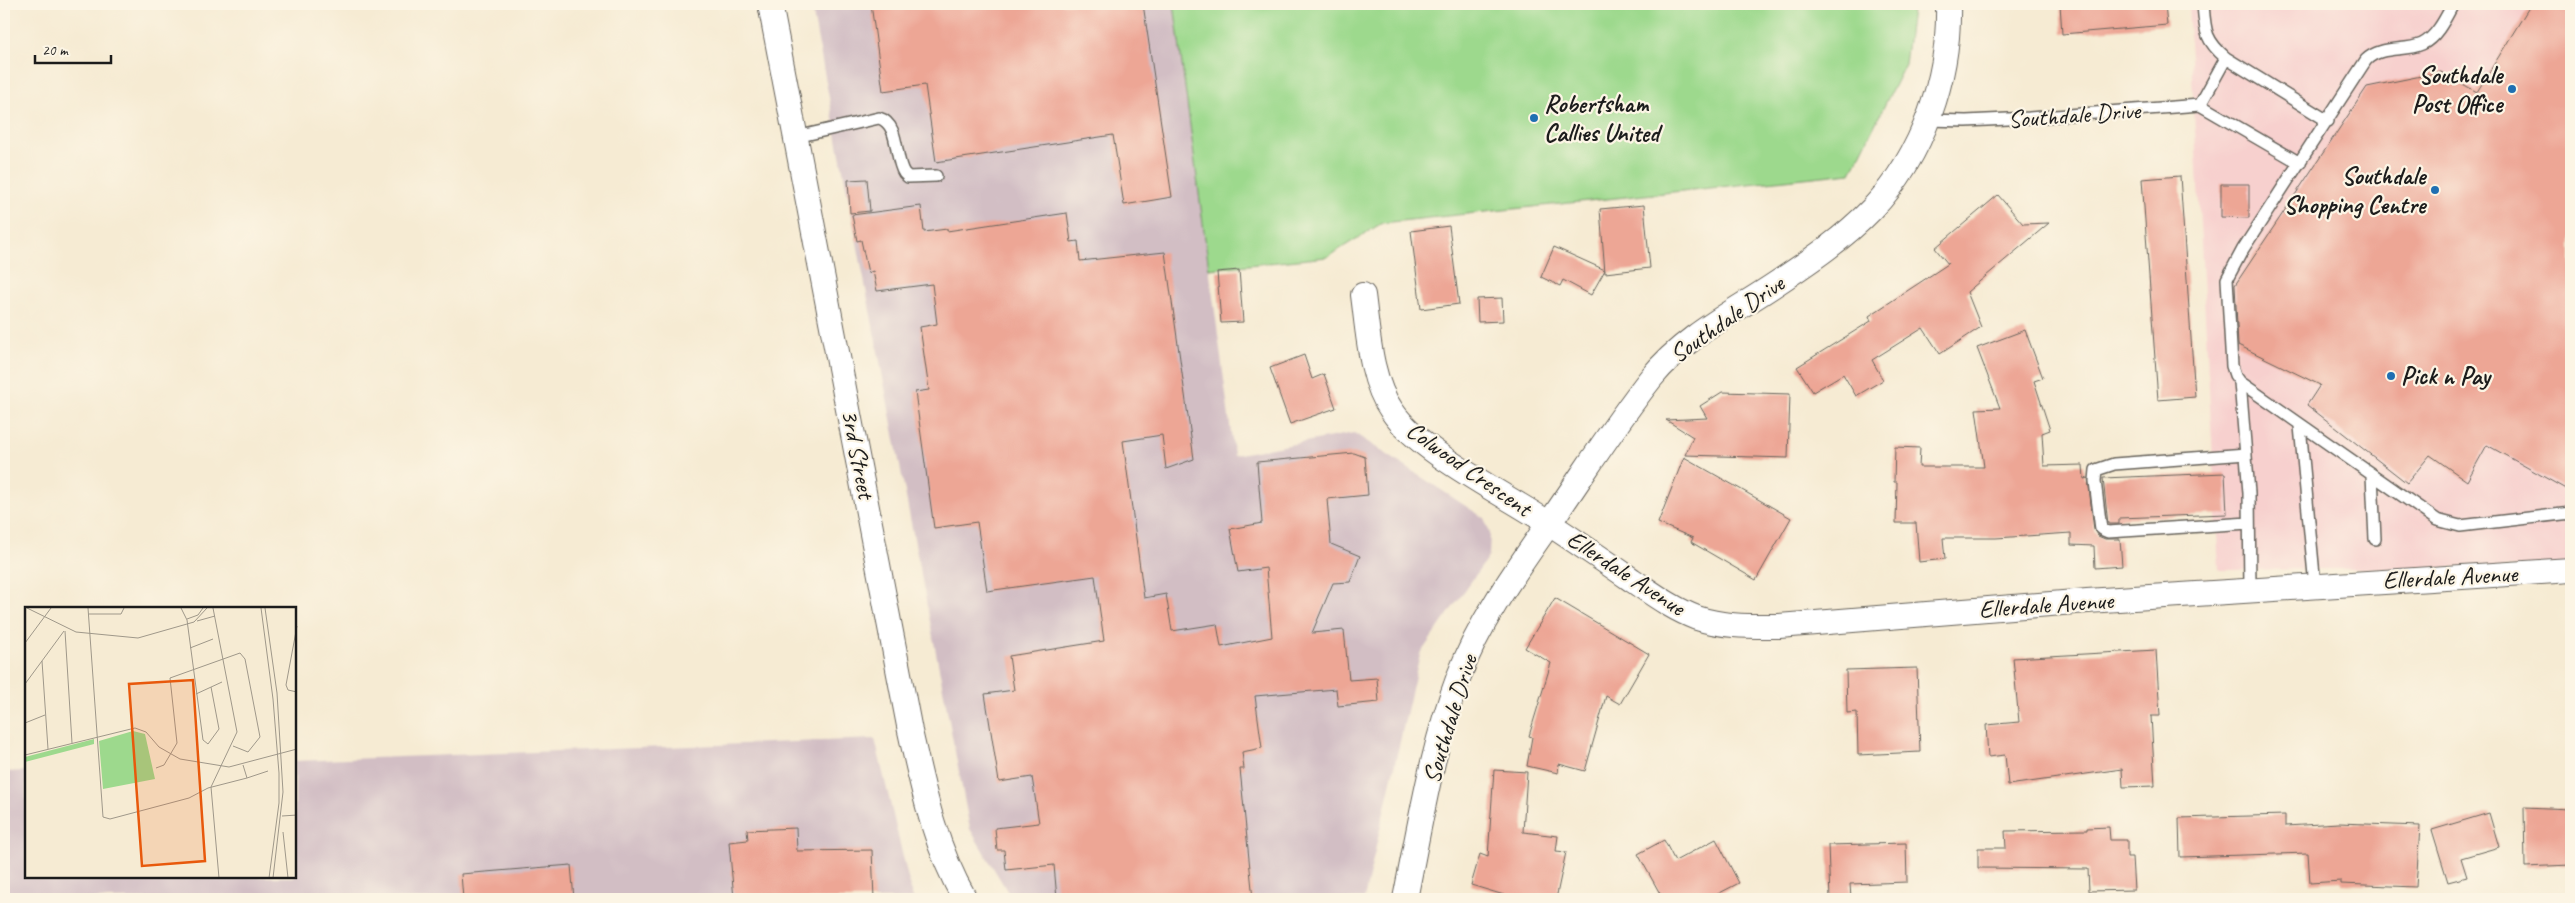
<svg xmlns="http://www.w3.org/2000/svg" width="2575" height="903" font-family="Caveat,sans-serif">
  <style>
    .built { fill: #f7d0ce }
    .industrial { fill: #d2bec4 }
    .green { fill: #9dd98d; stroke: #5c7a54 }
    .building { fill: #eda695 }
    .lines { fill: none; stroke-linecap: round; stroke-linejoin: round }
    .service-casing { stroke: #68645c; stroke-width: 14 }
    .minor-casing { stroke: #68645c; stroke-width: 26 }
    .service { stroke: #fff; stroke-width: 11 }
    .minor { stroke: #fff; stroke-width: 24 }
    .poi-dot { fill: #1f6fb2; stroke: #fcf5e5; stroke-width: 2 }
    .labels { text-anchor: middle; dominant-baseline: central; stroke-width: 4.5; stroke-linejoin: round; paint-order: stroke }
    .poi-label { font-size: 25px; font-weight: bold; fill: #1c1c1c; stroke: #fcf5e5; text-anchor: end }
    .street-label { font-size: 25px; fill: #1c1c1c; stroke: #fcf5e5 }
    .inset-road { fill: none; stroke: #9f988a; stroke-width: 1 }
    .view { fill: #e8590c; fill-opacity: 0.15; stroke: #e8590c; stroke-width: 2.5 }
    .inset-edge { fill: none; stroke: #1c1c1c; stroke-width: 2.5 }
  </style>
  <rect width="100%" height="100%" fill="#fcf5e5"/>
  <filter id="ink" filterUnits="userSpaceOnUse"><feTurbulence type="fractalNoise" baseFrequency=".02" numOctaves="2"/><feDisplacementMap in="SourceGraphic" scale="10" xChannelSelector="R" yChannelSelector="G"/><feConvolveMatrix kernelMatrix="1 2 1 2 8 2 1 2 1" color-interpolation-filters="sRGB"/></filter>
  <filter id="wash" filterUnits="userSpaceOnUse"><feTurbulence type="fractalNoise" baseFrequency=".0096" numOctaves="4" result="noise"/><feDisplacementMap in="SourceGraphic" scale="20" xChannelSelector="R" yChannelSelector="G"/><feGaussianBlur stdDeviation="1.12" result="paint"/><feColorMatrix in="noise" values="0 0 0 0 0 0 0 0 0 0 0 0 0 0 0 0 0 1.4 0 .05"/><feComposite in="paint" operator="in"/></filter>
  <g filter="url(#wash)">
    <rect width="100%" height="100%" fill="#f6ebd3"/>
    <path class="built" d="M 2188,4 L 2571,4 L 2571,567 L 2219,570 Z"/>
    <path class="industrial" d="M 811,4 L 1174,4 L 1234,455 L 1354,433 L 1484,518 L 1490,533 L 1489,556 L 1420,654 L 1364,899 L 1012,899 L 970,829 Z
      M 875,739 L 913,899 L 4,899 L 4,772 L 26,771 L 26,877 L 295,877 L 295,761 Z"/>
    <path class="green" d="M 1174,4 L 1911,4 L 1912,10 L 1905,64 L 1851,173 L 1382,223 L 1327,257 L 1209,269 Z"/>
    <g id="blocks">
      <path class="building" d="M 871,4 L 1143,4 L 1172,197 L 1124,205 L 1113,135 L 936,162 L 925,85 L 883,91 Z
        M 2060,4 L 2165,4 L 2167,25 L 2062,34 Z
        M 2531,4 L 2571,4 L 2571,492 L 2487,445 L 2467,481 L 2430,455 L 2407,483 L 2307,405 L 2320,385 L 2238,345 L 2235,285 L 2367,87 L 2441,72 L 2477,92 Z
        M 2180,176 L 2195,397 L 2158,400 L 2142,179 Z
        M 867,179 L 870,211 L 850,213 L 848,180 Z
        M 2221,184 L 2249,184 L 2249,218 L 2221,217 Z
        M 1998,195 L 2023,224 L 2049,223 L 1967,292 L 1981,327 L 1940,354 L 1923,328 L 1872,360 L 1883,380 L 1856,396 L 1843,374 L 1813,392 L 1797,367 L 1871,321 L 1869,316 L 1948,264 L 1935,248 Z
        M 1644,205 L 1650,268 L 1605,273 L 1600,209 Z
        M 921,206 L 924,232 L 947,229 L 947,231 L 1067,213 L 1071,242 L 1078,241 L 1080,261 L 1165,252 L 1194,459 L 1166,469 L 1162,435 L 1123,441 L 1144,598 L 1166,594 L 1172,631 L 1217,624 L 1221,647 L 1272,637 L 1266,568 L 1238,572 L 1230,529 L 1262,523 L 1257,462 L 1354,453 L 1365,457 L 1368,495 L 1327,499 L 1331,544 L 1360,556 L 1350,582 L 1333,583 L 1312,633 L 1344,630 L 1349,680 L 1377,678 L 1379,702 L 1338,706 L 1336,689 L 1255,696 L 1262,748 L 1242,752 L 1244,769 L 1240,769 L 1253,899 L 1057,899 L 1054,865 L 1006,870 L 1004,850 L 997,850 L 995,828 L 1039,823 L 1032,777 L 999,782 L 985,694 L 1014,690 L 1009,656 L 1104,641 L 1095,576 L 987,591 L 977,522 L 934,528 L 915,392 L 929,390 L 920,327 L 937,324 L 932,284 L 877,291 L 873,271 L 868,273 L 861,240 L 857,241 L 852,215 Z
        M 1449,226 L 1459,304 L 1421,309 L 1411,231 Z
        M 1554,247 L 1605,270 L 1591,295 L 1563,280 L 1560,286 L 1541,277 Z
        M 1239,270 L 1243,322 L 1221,323 L 1217,272 Z
        M 1502,298 L 1503,321 L 1478,322 L 1477,299 Z
        M 2025,330 L 2043,378 L 2034,381 L 2050,430 L 2042,433 L 2044,466 L 2083,465 L 2084,479 L 2088,478 L 2094,530 L 2098,536 L 2105,539 L 2120,539 L 2122,566 L 2095,568 L 2094,546 L 2071,545 L 2071,533 L 1996,538 L 1943,538 L 1945,559 L 1919,562 L 1916,523 L 1896,523 L 1897,482 L 1894,482 L 1895,447 L 1920,448 L 1919,467 L 1984,467 L 1976,409 L 2000,408 L 1977,348 Z
        M 1304,355 L 1312,379 L 1324,374 L 1336,408 L 1290,424 L 1270,368 Z
        M 1722,392 L 1790,394 L 1788,458 L 1685,455 L 1693,437 L 1666,420 L 1707,418 L 1700,406 Z
        M 1684,457 L 1791,518 L 1756,580 L 1691,542 L 1693,538 L 1658,523 Z
        M 2225,473 L 2227,514 L 2119,518 L 2119,524 L 2108,524 L 2103,478 Z
        M 1555,598 L 1649,654 L 1620,704 L 1606,696 L 1585,771 L 1559,764 L 1558,773 L 1527,766 L 1532,737 L 1529,736 L 1551,663 L 1525,648 Z
        M 2156,650 L 2160,716 L 2151,716 L 2155,786 L 2123,787 L 2122,769 L 2008,785 L 2005,755 L 1988,757 L 1986,725 L 2019,722 L 2013,658 Z
        M 1917,668 L 1920,752 L 1858,755 L 1857,712 L 1847,713 L 1846,670 Z
        M 1494,770 L 1527,772 L 1523,832 L 1558,836 L 1556,851 L 1566,852 L 1556,899 L 1503,899 L 1504,895 L 1471,885 L 1480,854 L 1488,857 Z
        M 2524,807 L 2571,809 L 2571,865 L 2525,867 Z
        M 2489,813 L 2499,847 L 2461,858 L 2467,877 L 2448,882 L 2432,830 Z
        M 2285,815 L 2285,826 L 2339,823 L 2420,826 L 2416,887 L 2341,884 L 2341,881 L 2310,883 L 2308,853 L 2180,857 L 2179,818 Z
        M 2109,827 L 2110,840 L 2127,840 L 2127,857 L 2132,857 L 2134,890 L 2089,891 L 2088,869 L 1978,868 L 1978,848 L 2006,848 L 2005,831 L 2087,830 L 2087,828 Z
        M 796,828 L 797,851 L 872,850 L 874,899 L 734,899 L 729,842 L 748,840 L 747,830 Z
        M 1716,839 L 1739,883 L 1708,899 L 1663,899 L 1638,854 L 1664,840 L 1675,861 Z
        M 1906,843 L 1907,882 L 1850,884 L 1851,899 L 1830,899 L 1828,845 Z
        M 571,865 L 574,899 L 463,899 L 461,874 Z"/>
    </g>
  </g>
  <g filter="url(#ink)">
    <use href="#blocks" fill-opacity="0" stroke="#68645c" stroke-width="1"/>
    <g class="lines">
      <defs>
        <path id="service" d="M 2203,4 C 2205,31 2205,40 2226,58 L 2328,121
          M 2453,4 C 2446,17 2437,37 2422,44 C 2404,52 2381,45 2366,60 L 2243,249 L 2227,279 L 2232,366 L 2235,375 L 2240,382 L 2437,520 L 2460,526 L 2571,513
          M 2200,105 L 2300,163
          M 2200,105 L 2226,58
          M 1928,120 L 1966,121 L 2029,118 L 2200,105
          M 796,137 L 879,118 C 900,124 894,158 904,173 L 908,177 L 936,176
          M 2240,382 L 2249,493 L 2250,590
          M 2300,426 L 2315,586
          M 2246,454 L 2114,464 L 2096,470 L 2095,481 L 2101,529 L 2108,532 L 2249,523
          M 2372,475 L 2375,539"/>
        <path id="minor" d="M 770,4 L 910,731 C 923,789 935,848 965,899
          M 1363,295 C 1368,332 1370,380 1392,411 C 1420,453 1507,495 1551,525 C 1578,543 1605,561 1632,580 C 1653,594 1673,609 1697,618 C 1723,627 1752,626 1779,626 L 2087,601 L 2571,570
          M 1405,899 C 1420,825 1432,747 1459,676 C 1481,617 1521,564 1557,512 C 1588,467 1617,421 1651,378 C 1685,336 1734,312 1777,283 C 1810,261 1844,238 1872,209 C 1923,155 1950,77 1948,4"/>
      </defs>
      <use href="#service" class="service-casing"/>
      <use href="#minor" class="minor-casing"/>
      <use href="#service" class="service"/>
      <use href="#minor" class="minor"/>
    </g>
  </g>
  <g class="poi-dot">
    <circle cx="2512" cy="89" r="5"/>
    <circle cx="1534" cy="118" r="5"/>
    <circle cx="2435" cy="190" r="5"/>
    <circle cx="2391" cy="376" r="5"/>
  </g>
  <g class="labels">
    <g class="poi-label">
      <text x="2502" y="75">Southdale<tspan x="2502" dy="29">Post Office</tspan></text>
      <text x="1544" y="104" text-anchor="start">Robertsham<tspan x="1544" dy="29">Callies United</tspan></text>
      <text x="2425" y="176">Southdale<tspan x="2425" dy="29">Shopping Centre</tspan></text>
      <text x="2401" y="376" text-anchor="start">Pick n Pay</text>
    </g>
    <g class="street-label">
      <text transform="translate(2074 115) rotate(-4)">Southdale Drive</text>
      <text transform="translate(1727 319) rotate(-35)">Southdale Drive</text>
      <text transform="translate(858 454) rotate(79)">3rd Street</text>
      <text transform="translate(1469 469) rotate(35)">Colwood Crescent</text>
      <text transform="translate(1626 573) rotate(33)">Ellerdale Avenue</text>
      <text transform="translate(2450 577) rotate(-3)">Ellerdale Avenue</text>
      <text transform="translate(2046 605) rotate(-4)">Ellerdale Avenue</text>
      <text transform="translate(1450 719) rotate(-73)">Southdale Drive</text>
    </g>
  </g>
  <g transform="translate(25 607)">
    <rect width="271" height="271" fill="#f6ebd3"/>
    <path d="M 108,124 L 120,127 L 130,172 L 78,182 L 74,134 ZM 69,132 L 69,137 L 0,155 L 0,150 Z" fill="#9dd98d"/>
    <path class="inset-road" d="M 2,1 L 51,25 L 113,31 L 169,15 L 182,1M 63,1 L 78,210 L 85,212 L 164,191 L 183,181 L 222,171M 156,1 L 162,13 L 178,133 L 183,137 L 194,122 L 186,80M 188,1 L 212,125 L 186,180 L 194,271M 236,1 L 248,92 L 254,166 L 254,196 L 244,271M 240,1 L 252,86 L 258,185 L 248,271M 64,7 L 96,7 L 99,1M 162,12 L 173,8 L 178,1M 172,14 L 190,9M 272,19 L 261,78 L 263,83 L 272,85M 40,24 L 47,136M 0,36 L 26,1M 165,41 L 188,32M 17,54 L 23,142M 0,77 L 39,24M 171,87 L 197,75M 0,116 L 20,108M 0,148 L 110,121 L 121,125 L 134,140 L 155,152 L 204,160 L 272,142M 218,158 L 222,171 L 243,164M 131,161 L 139,158 L 152,136 L 145,71 L 215,46 L 220,52 L 235,130 L 223,145 L 208,139M 257,209 L 272,208M 258,225 L 263,271"/>
    <path class="view" d="M 168,73 L 180,254 L 117,259 L 104,77 Z"/>
    <rect width="271" height="271" class="inset-edge"/>
  </g>
  <rect width="2575" height="903" fill="none" stroke="#fcf5e5" stroke-width="20"/>
  <path d="M35 55v8h76v-8" fill="none" stroke="#1c1c1c" stroke-width="2.5"/>
  <text x="42" y="55" font-size="15" fill="#1c1c1c" stroke="#fcf5e5" stroke-width="4" paint-order="stroke">20 m</text>
</svg>
